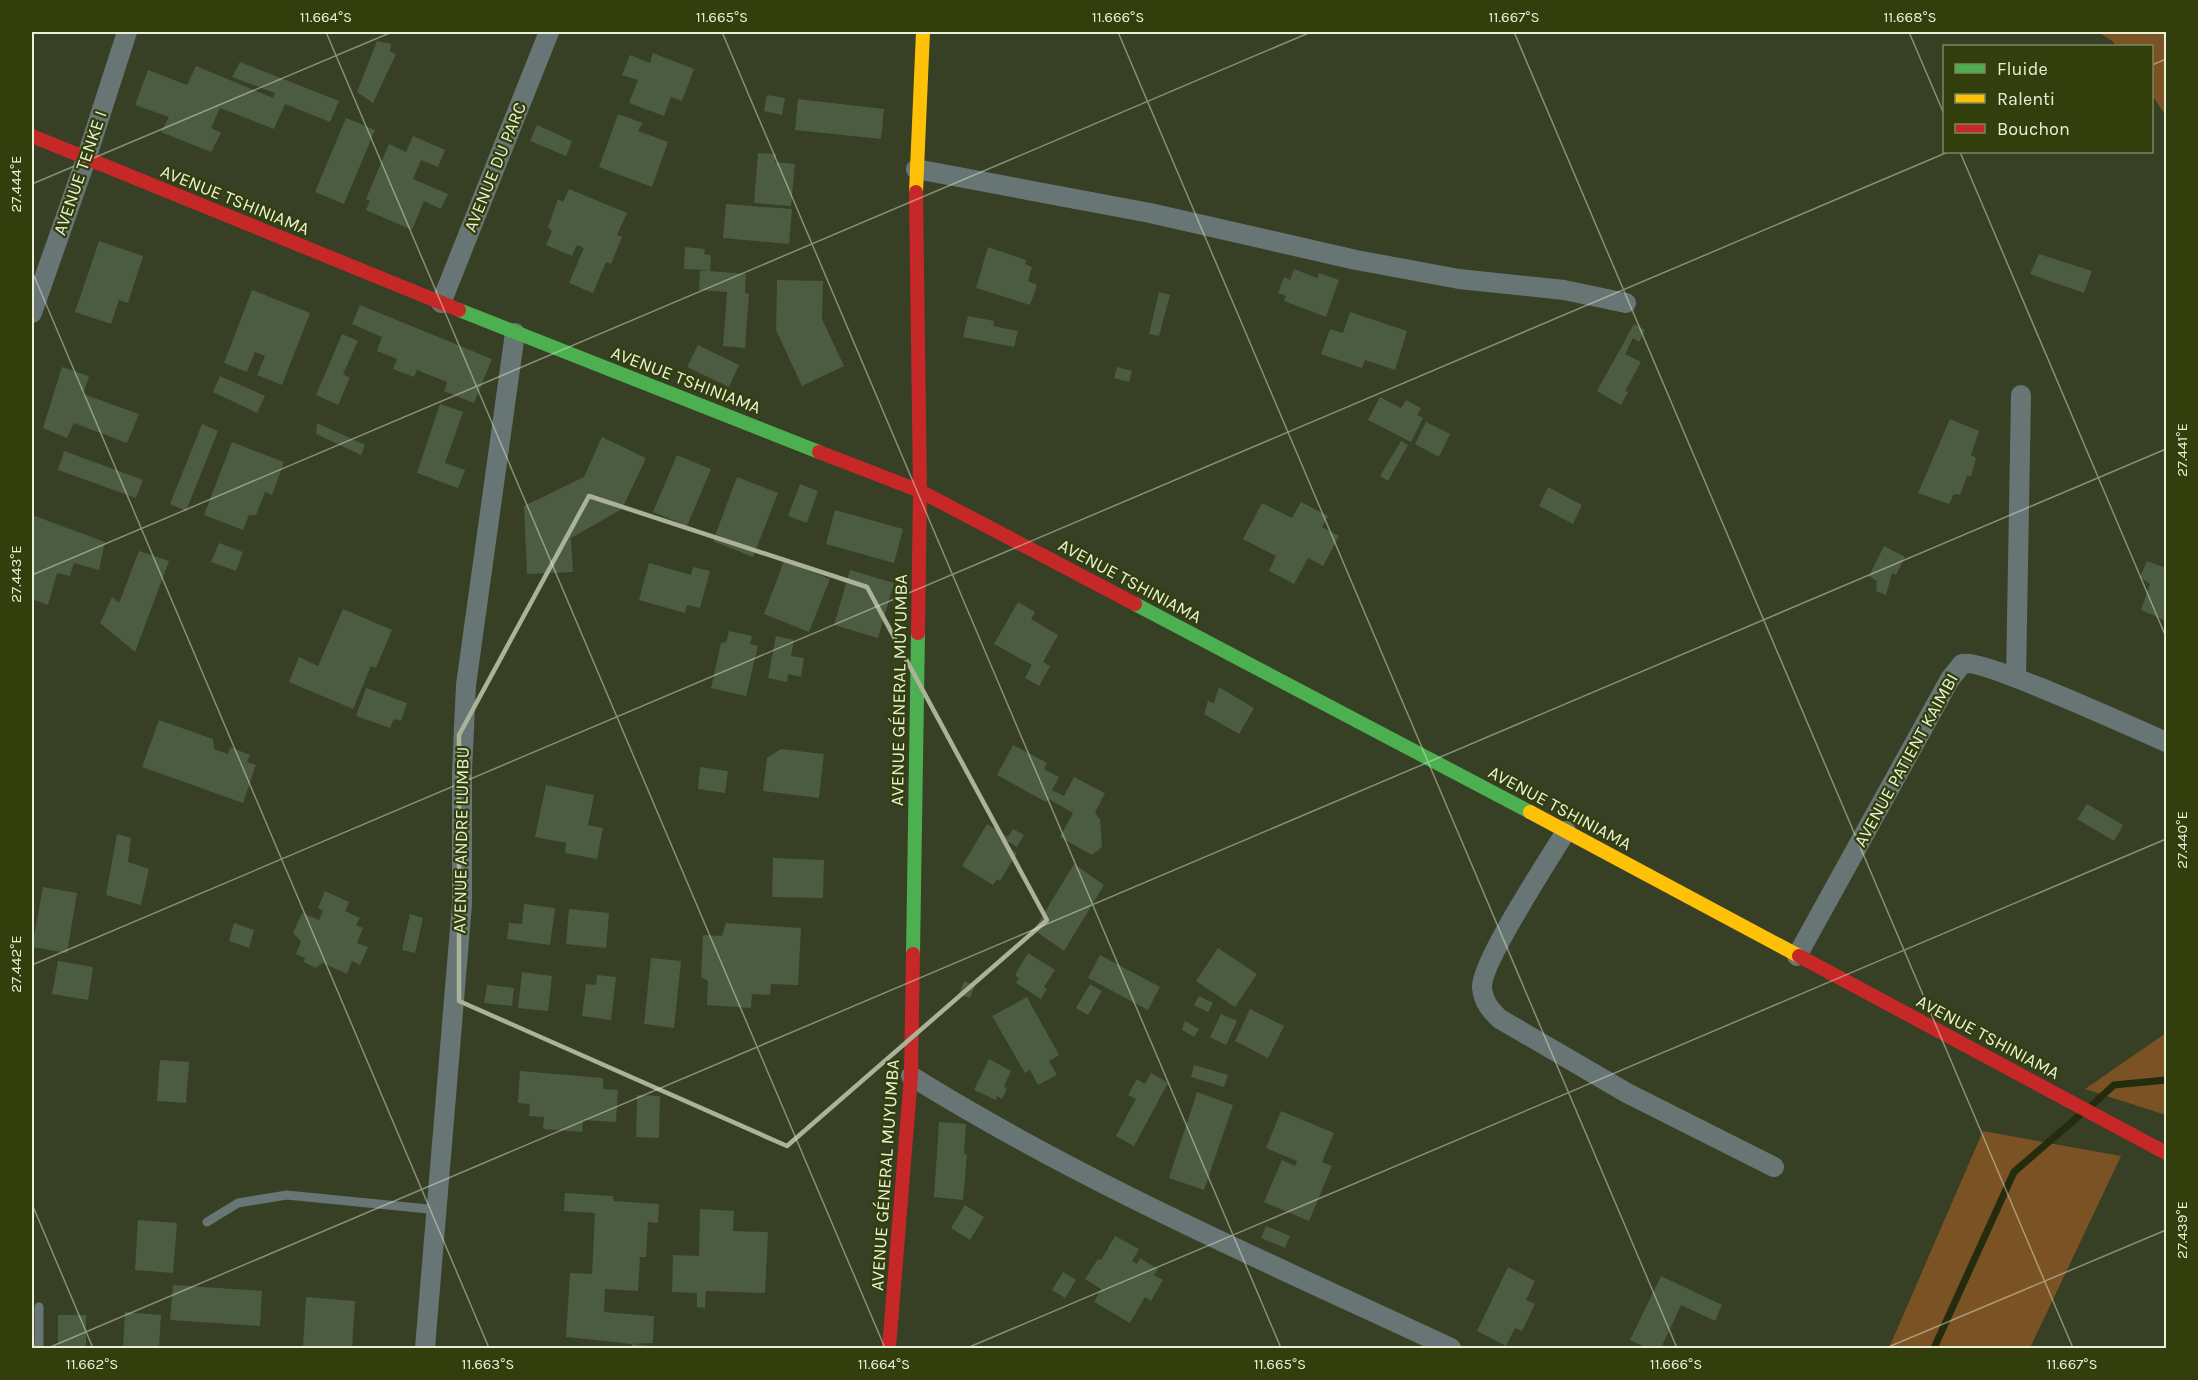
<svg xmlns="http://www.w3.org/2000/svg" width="2198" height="1380" font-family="Karla,sans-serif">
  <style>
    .green { fill: #7a5224 }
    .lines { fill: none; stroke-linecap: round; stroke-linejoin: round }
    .stream { stroke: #232c0c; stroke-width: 7 }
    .building { fill: #4b5c42 }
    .lane { stroke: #677675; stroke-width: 9 }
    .street { stroke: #677675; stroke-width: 20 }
    .fast { stroke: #4caf50; stroke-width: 14 }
    .slow { stroke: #ffc107; stroke-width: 14 }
    .jam { stroke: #c62828; stroke-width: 14 }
    .marked { fill: none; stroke: #aab398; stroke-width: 4.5; stroke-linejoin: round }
    .ticks { fill: none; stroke: #e8f1d6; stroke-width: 1.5; stroke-opacity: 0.45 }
    .labels { text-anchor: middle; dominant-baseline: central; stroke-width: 4.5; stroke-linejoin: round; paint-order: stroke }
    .street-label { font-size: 18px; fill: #e8f1d6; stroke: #323f0d }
    .neatline { fill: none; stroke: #e8f1d6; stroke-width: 2 }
    .ticks-label { font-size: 15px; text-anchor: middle; fill: #e8f1d6 }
  </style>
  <rect width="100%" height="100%" fill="#373f24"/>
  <path class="green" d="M 2098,32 L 2166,32 L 2166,116 L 2152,95 L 2152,46 L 2116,46 L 2112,41 Z
    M 2166,1033 L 2166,1115 L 2085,1089 Z
    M 1983,1131 L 2121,1156 L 2030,1348 L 1889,1348 Z"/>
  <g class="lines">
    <path class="stream" d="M 2092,1105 L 2114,1085 L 2166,1080
      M 1934,1348 L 2014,1172 L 2081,1114"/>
  </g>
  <path class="building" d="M 377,41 L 391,44 L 390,51 L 396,54 L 373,103 L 357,92 Z
    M 653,53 L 694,69 L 682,101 L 671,97 L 664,116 L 629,103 L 638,80 L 622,75 L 630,55 L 650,63 Z
    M 240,62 L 339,101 L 330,122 L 285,104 L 274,129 L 220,108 L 211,128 L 221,133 L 211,152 L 161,132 L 169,117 L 135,105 L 148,70 L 187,85 L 196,66 L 273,98 L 275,93 L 232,77 Z
    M 767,95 L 785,98 L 782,115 L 764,111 Z
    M 798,99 L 884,109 L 881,139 L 795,130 Z
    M 618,114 L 643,123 L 638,131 L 668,142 L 652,187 L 599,167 Z
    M 346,118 L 375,130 L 344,204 L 315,192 Z
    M 537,125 L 572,141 L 566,156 L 530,141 Z
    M 413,136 L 445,150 L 438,167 L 421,160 L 413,179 L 448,194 L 441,209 L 424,201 L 412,230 L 366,210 L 370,201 L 366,199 L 389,144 L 406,152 Z
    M 758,153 L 776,154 L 775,162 L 795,164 L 791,206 L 754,203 Z
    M 569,189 L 627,213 L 617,235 L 622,237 L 611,264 L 606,262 L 593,293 L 569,283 L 584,248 L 577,245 L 572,256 L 546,245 L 552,231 L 548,227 L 558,199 L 563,202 Z
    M 726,204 L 792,209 L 789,244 L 723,238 Z
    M 99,241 L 143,256 L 128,303 L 119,300 L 111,324 L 75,312 Z
    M 685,247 L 705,249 L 704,254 L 711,255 L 710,271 L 746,274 L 745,293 L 749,294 L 745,348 L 723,346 L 727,292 L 699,290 L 700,271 L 708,270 L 684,269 Z
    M 988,247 L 1026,260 L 1025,264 L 1032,267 L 1028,281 L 1037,285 L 1030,305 L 976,288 Z
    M 2039,254 L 2092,271 L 2084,293 L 2030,274 Z
    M 1294,269 L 1317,278 L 1319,273 L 1339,280 L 1326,317 L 1284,301 L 1286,296 L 1278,293 L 1284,277 L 1290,280 Z
    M 777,280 L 823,281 L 822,319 L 844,366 L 802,386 L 776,330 Z
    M 252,290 L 310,313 L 282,385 L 257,375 L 265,356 L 255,352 L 247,372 L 224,363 Z
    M 1159,292 L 1170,295 L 1159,336 L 1149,334 Z
    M 360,305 L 492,359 L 474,403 L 444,391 L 447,382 L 417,370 L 414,377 L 393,369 L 397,359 L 377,351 L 382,337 L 352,324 Z
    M 1350,312 L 1407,331 L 1395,370 L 1365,360 L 1362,368 L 1321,354 L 1330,329 L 1343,333 Z
    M 968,316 L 994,321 L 993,326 L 1018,331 L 1014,347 L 963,337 Z
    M 1634,324 L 1645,330 L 1639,342 L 1633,338 L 1625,354 L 1641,362 L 1625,391 L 1628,392 L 1621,405 L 1597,391 Z
    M 342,334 L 358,341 L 343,374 L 350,378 L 338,405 L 316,395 Z
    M 698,345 L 739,365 L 729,387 L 687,367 Z
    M 62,367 L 89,376 L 83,394 L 139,414 L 127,443 L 74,423 L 67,438 L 43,428 Z
    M 1117,367 L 1132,371 L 1129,382 L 1114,378 Z
    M 220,376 L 265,396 L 257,413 L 213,392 Z
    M 1380,397 L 1401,408 L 1406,400 L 1421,408 L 1417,415 L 1423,418 L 1411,442 L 1368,420 Z
    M 440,404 L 463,412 L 445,463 L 465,470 L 458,488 L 417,473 Z
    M 1950,419 L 1979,431 L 1971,455 L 1976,458 L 1971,476 L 1967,476 L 1960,495 L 1954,494 L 1949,504 L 1918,493 Z
    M 1426,422 L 1450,434 L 1439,457 L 1415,444 Z
    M 317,423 L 365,445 L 361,455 L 316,434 Z
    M 202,424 L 218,431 L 186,511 L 170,504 Z
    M 602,437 L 646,458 L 622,509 L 571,538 L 573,572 L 527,574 L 524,506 L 584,477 Z
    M 1401,441 L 1408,445 L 1388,481 L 1380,476 Z
    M 232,442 L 284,462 L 272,495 L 265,492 L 256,515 L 249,515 L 243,530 L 204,515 Z
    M 64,451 L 143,480 L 136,498 L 58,470 Z
    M 677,455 L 711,469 L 687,526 L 653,512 Z
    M 737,477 L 778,493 L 753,557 L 713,541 Z
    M 800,484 L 818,491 L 807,523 L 788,516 Z
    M 1548,487 L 1582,505 L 1573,524 L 1539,506 Z
    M 1301,502 L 1328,516 L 1322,527 L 1339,536 L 1323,566 L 1308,558 L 1294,584 L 1269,571 L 1276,556 L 1243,539 L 1262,503 L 1292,518 Z
    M 835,510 L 903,529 L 894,563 L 826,544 Z
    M 32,515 L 105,542 L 99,570 L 74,563 L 70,576 L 57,573 L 48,605 L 32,599 Z
    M 219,543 L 243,552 L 236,571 L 211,562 Z
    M 1884,546 L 1905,557 L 1896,575 L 1892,573 L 1886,595 L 1876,591 L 1877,581 L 1869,576 Z
    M 139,551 L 169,561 L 135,652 L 100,623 L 112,597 L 119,603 Z
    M 784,561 L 830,579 L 809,632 L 764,614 Z
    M 2147,561 L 2166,568 L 2166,621 L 2141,610 L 2150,584 L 2140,577 Z
    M 649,563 L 691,575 L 693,567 L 710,571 L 700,608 L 687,605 L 685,613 L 639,600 Z
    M 850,570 L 894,583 L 878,638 L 834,625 Z
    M 1018,602 L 1035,612 L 1031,619 L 1058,635 L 1043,662 L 1050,666 L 1039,686 L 1025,678 L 1032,665 L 994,644 Z
    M 343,609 L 392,630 L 376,668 L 371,666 L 353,709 L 289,682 L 299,657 L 318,666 Z
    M 729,631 L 752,636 L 750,644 L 758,646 L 746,696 L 711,688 L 721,643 L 726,642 Z
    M 776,636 L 794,640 L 791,656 L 804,658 L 801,677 L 788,674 L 787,682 L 768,678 Z
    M 1219,687 L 1254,708 L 1239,734 L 1204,714 L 1208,701 L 1214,703 Z
    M 366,688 L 407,703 L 401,721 L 394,719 L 390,728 L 356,716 Z
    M 159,720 L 213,739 L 214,749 L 228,754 L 230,747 L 250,755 L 247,762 L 256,765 L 243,803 L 142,767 Z
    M 1013,745 L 1047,763 L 1044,769 L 1059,777 L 1052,790 L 1064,796 L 1074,777 L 1105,793 L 1095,813 L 1100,819 L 1102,847 L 1092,855 L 1060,837 L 1073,813 L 1049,799 L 1046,802 L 997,775 Z
    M 781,749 L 824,754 L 819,798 L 763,791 L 767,758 Z
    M 700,767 L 728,771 L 725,793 L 698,789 Z
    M 546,785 L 594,795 L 588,825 L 603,828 L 597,859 L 565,853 L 566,843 L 535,837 Z
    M 2087,804 L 2123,825 L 2114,841 L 2077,819 Z
    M 987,824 L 1008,837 L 1013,829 L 1024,835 L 1017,847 L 1009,842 L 1006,846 L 1017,853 L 1000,881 L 997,879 L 993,885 L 962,866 Z
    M 117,834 L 131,838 L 128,862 L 149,869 L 141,905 L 106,895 Z
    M 773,858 L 824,860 L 823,898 L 772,897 Z
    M 1074,864 L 1104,885 L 1064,951 L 1034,930 Z
    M 43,887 L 77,893 L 67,953 L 32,947 Z
    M 325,891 L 349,902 L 345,911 L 360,918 L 356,925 L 363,928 L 357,943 L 368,947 L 360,965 L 352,961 L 347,974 L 323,963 L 315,968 L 304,962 L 305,958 L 296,954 L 301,941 L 293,933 L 302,913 L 319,920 L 323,911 L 318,908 Z
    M 524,904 L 555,908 L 550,945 L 507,939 L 509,923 L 522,924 Z
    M 569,909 L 609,913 L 606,948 L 566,944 Z
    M 410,914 L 423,918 L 415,953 L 402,950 Z
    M 234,923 L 254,930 L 249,948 L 229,941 Z
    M 726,923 L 801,928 L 798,985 L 771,984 L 770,995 L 752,994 L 751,1008 L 707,1005 L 708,981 L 701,977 L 703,935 L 722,936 Z
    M 1218,948 L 1257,974 L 1235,1007 L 1196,981 Z
    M 1028,953 L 1055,970 L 1044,987 L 1047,989 L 1041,999 L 1016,983 L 1019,978 L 1015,975 Z
    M 1100,955 L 1160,987 L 1148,1010 L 1088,978 Z
    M 651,958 L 681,961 L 674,1028 L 644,1024 Z
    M 58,961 L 93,967 L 88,1000 L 52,994 Z
    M 522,972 L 552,976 L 548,1011 L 518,1008 Z
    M 597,975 L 616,977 L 611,1020 L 582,1016 L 586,984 L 596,985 Z
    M 964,981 L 975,985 L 970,998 L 959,994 Z
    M 1090,984 L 1102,991 L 1088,1015 L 1076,1008 Z
    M 487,985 L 514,988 L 512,1006 L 484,1003 Z
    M 1199,996 L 1213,1003 L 1208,1012 L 1194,1005 Z
    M 1027,997 L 1059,1055 L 1049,1061 L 1057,1075 L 1038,1085 L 1030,1070 L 1025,1073 L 992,1016 Z
    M 1250,1009 L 1284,1026 L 1268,1058 L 1235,1041 Z
    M 1221,1014 L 1237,1021 L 1226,1045 L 1210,1037 Z
    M 1185,1021 L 1199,1029 L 1194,1037 L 1182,1030 Z
    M 989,1059 L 1011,1071 L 1004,1086 L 1007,1089 L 1002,1099 L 997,1096 L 996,1100 L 974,1090 Z
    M 160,1060 L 189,1062 L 186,1103 L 157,1101 Z
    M 1194,1065 L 1228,1075 L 1224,1087 L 1191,1077 Z
    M 520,1071 L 603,1078 L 603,1089 L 618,1090 L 616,1122 L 583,1120 L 582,1132 L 543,1129 L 544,1117 L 529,1116 L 530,1104 L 518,1103 Z
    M 1151,1073 L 1168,1083 L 1134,1146 L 1116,1136 L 1136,1099 L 1128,1095 L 1137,1079 L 1145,1084 Z
    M 1197,1092 L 1233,1105 L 1204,1190 L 1169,1178 Z
    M 637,1095 L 660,1096 L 659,1138 L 636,1137 Z
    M 1281,1111 L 1334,1133 L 1322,1162 L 1332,1166 L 1309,1221 L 1264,1202 L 1282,1160 L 1295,1166 L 1297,1161 L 1266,1148 Z
    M 939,1122 L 966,1124 L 964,1154 L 967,1155 L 963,1200 L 934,1197 Z
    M 565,1193 L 613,1196 L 614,1201 L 659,1204 L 658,1223 L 648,1222 L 646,1257 L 640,1257 L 638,1291 L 605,1289 L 604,1312 L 654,1316 L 653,1343 L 632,1344 L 566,1337 L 570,1273 L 592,1274 L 595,1213 L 564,1211 Z
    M 965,1205 L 984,1217 L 970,1240 L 951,1228 Z
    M 700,1209 L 734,1211 L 733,1231 L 768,1232 L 765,1293 L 706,1291 L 705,1308 L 697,1307 L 697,1293 L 672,1292 L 673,1255 L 699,1256 Z
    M 138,1220 L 177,1223 L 173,1273 L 135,1270 Z
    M 1266,1226 L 1290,1236 L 1285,1248 L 1261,1238 Z
    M 1115,1236 L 1139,1249 L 1132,1261 L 1137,1264 L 1140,1258 L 1158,1269 L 1154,1275 L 1163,1280 L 1151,1301 L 1145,1297 L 1130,1323 L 1094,1302 L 1101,1289 L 1085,1279 L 1098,1259 L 1101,1260 Z
    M 1508,1267 L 1535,1281 L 1526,1300 L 1535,1304 L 1522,1331 L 1515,1328 L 1506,1346 L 1477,1331 Z
    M 1063,1272 L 1076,1280 L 1065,1298 L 1052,1290 Z
    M 1661,1276 L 1722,1305 L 1715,1321 L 1681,1305 L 1661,1348 L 1647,1348 L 1630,1340 Z
    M 173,1285 L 262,1291 L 260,1326 L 170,1320 Z
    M 306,1297 L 355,1301 L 352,1348 L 303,1348 Z
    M 125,1312 L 161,1315 L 159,1348 L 123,1348 Z
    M 58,1315 L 86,1315 L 86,1348 L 58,1348 Z
    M 632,1344 L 665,1347 L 665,1348 L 631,1348 Z"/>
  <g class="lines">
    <path class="lane" d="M 207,1222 L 238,1203 L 287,1195 L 438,1210
      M 36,1348 L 39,1345 L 39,1307"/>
    <path class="street" d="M 916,169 L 1150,213 L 1356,260 L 1459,279 L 1564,290 L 1626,303
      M 441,303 L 549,32
      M 32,313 L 86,159 L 127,32
      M 2016,678 L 2021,395
      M 1566,831 C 1550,858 1481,962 1482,987 C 1483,1001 1490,1010 1500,1019 L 1627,1093 L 1774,1167
      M 1797,956 L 1950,679 L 1962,664 C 1980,657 2138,730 2166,742
      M 911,1076 C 1083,1183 1269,1263 1451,1348
      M 425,1348 L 462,904 L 462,771 L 466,685 L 515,333"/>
    <path class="fast" d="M 459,310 L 819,452
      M 1135,604 L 1530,812
      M 913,954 L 918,633"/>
    <path class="slow" d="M 916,192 L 923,32
      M 1530,812 L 1799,956"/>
    <path class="jam" d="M 32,136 L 459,310
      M 916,192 L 920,491 L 918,633
      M 819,452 L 920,491 L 1135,604
      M 1799,956 L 2166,1153
      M 889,1348 L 911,1076 L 913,954"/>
  </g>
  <path class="marked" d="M 589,496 L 867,587 L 1047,920 L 787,1146 L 459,1001 L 459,735 Z"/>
  <path class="ticks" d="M 326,32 L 885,1348M 722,32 L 1281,1348M 1118,32 L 1677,1348M 1514,32 L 2073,1348M 1909,32 L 1944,114M 2152,65 L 2166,59M 1960,152 L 2166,637M 32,184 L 392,32M 32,271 L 489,1348M 32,575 L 1311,32M 32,965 L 1948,152M 32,1204 L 93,1348M 48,1348 L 2166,449M 967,1348 L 2166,839M 1886,1348 L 2166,1230"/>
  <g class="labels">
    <g class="street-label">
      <text transform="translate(495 167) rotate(-68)">AVENUE DU PARC</text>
      <text transform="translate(80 173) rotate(-71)">AVENUE TENKE I</text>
      <text transform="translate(235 200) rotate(22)">AVENUE TSHINIAMA</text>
      <text transform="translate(686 380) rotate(21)">AVENUE TSHINIAMA</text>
      <text transform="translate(1130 581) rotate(28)">AVENUE TSHINIAMA</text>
      <text transform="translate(899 690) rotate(-89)">AVENUE GÉNERAL MUYUMBA</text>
      <text transform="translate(1906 760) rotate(-61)">AVENUE PATIENT KAIMBI</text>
      <text transform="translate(1560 808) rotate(28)">AVENUE TSHINIAMA</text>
      <text transform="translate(461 840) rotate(-89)">AVENUE ANDRE LUMBU</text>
      <text transform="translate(1988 1037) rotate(28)">AVENUE TSHINIAMA</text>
      <text transform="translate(885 1175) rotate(-86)">AVENUE GÉNERAL MUYUMBA</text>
    </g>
  </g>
  <rect width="2198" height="1380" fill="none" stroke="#323f0d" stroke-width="66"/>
  <rect x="1943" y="45" width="210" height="108" fill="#323f0d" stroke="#7b865d" stroke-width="1.5"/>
  <rect x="1955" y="64" width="30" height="9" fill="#4caf50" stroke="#7b865d" stroke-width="1.5"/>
  <text x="1997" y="75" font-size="18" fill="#e8f1d6">Fluide</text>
  <rect x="1955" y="94" width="30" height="9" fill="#ffc107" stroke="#7b865d" stroke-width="1.5"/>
  <text x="1997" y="105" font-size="18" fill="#e8f1d6">Ralenti</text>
  <rect x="1955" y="124" width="30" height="9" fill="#c62828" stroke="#7b865d" stroke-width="1.5"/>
  <text x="1997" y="135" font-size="18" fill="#e8f1d6">Bouchon</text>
  <rect x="33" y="33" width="2132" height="1314" class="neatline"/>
  <g class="ticks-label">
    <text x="326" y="22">11.664°S</text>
    <text x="722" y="22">11.665°S</text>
    <text x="1118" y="22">11.666°S</text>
    <text x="1514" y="22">11.667°S</text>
    <text x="1910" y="22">11.668°S</text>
    <text transform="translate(16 184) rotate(-90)" y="5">27.444°E</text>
    <text transform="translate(2182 450) rotate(-90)" y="5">27.441°E</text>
    <text transform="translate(16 574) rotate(-90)" y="5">27.443°E</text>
    <text transform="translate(2182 840) rotate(-90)" y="5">27.440°E</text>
    <text transform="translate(16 964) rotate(-90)" y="5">27.442°E</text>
    <text transform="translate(2182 1230) rotate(-90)" y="5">27.439°E</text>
    <text x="92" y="1369">11.662°S</text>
    <text x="488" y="1369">11.663°S</text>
    <text x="884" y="1369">11.664°S</text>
    <text x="1280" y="1369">11.665°S</text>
    <text x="1676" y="1369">11.666°S</text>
    <text x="2072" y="1369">11.667°S</text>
  </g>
</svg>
